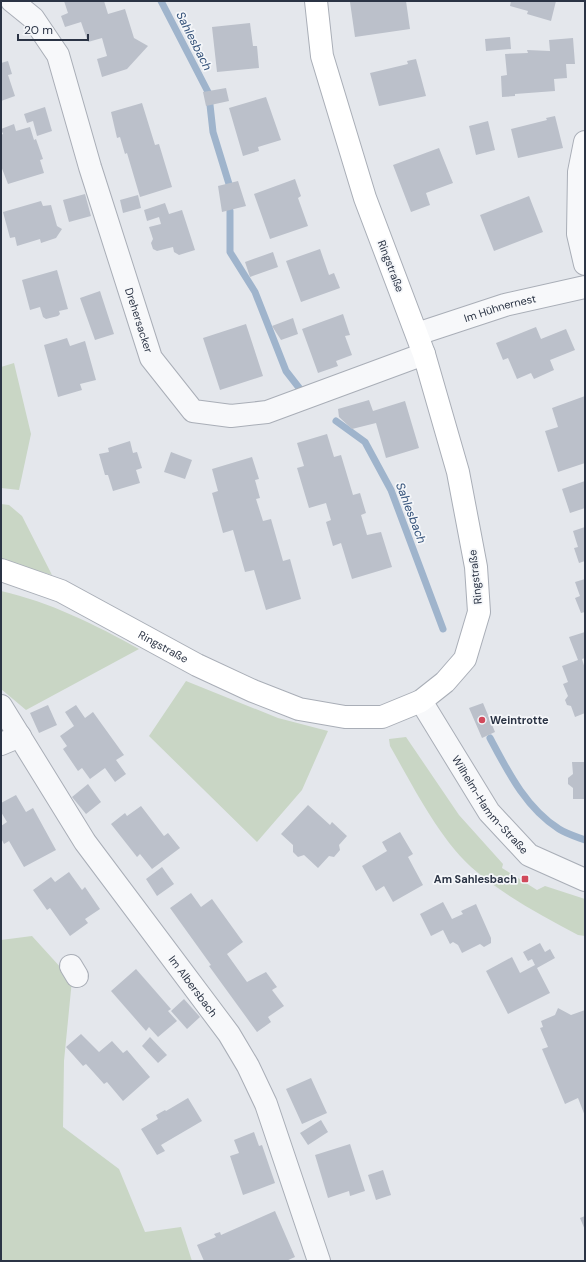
<svg xmlns="http://www.w3.org/2000/svg" width="586" height="1262" font-family="'DM Sans',sans-serif">
  <style>
    .green { fill: #c9d6c5 }
    .lines { fill: none; stroke-linecap: round; stroke-linejoin: round }
    .stream { stroke: #9fb4cc; stroke-width: 7 }
    .building { fill: #bbc0ca }
    .street-casing { stroke: #a9aeb7; stroke-width: 24 }
    .secondary-casing { stroke: #a9aeb7; stroke-width: 24 }
    .street { stroke: #f7f8fa; stroke-width: 22 }
    .secondary { stroke: #fff; stroke-width: 22 }
    .poi-dot { fill: #d1495b; stroke: #f4f6f9; stroke-width: 1.5 }
    .labels { text-anchor: middle; dominant-baseline: central; stroke-width: 3.5; stroke-linejoin: round; paint-order: stroke }
    .street-label { font-size: 11px; fill: #2b3445; stroke: #f4f6f9 }
    .poi-label { font-size: 11px; font-weight: bold; fill: #2b3445; stroke: #f4f6f9; text-anchor: start }
    .water-label { font-size: 12px; font-style: italic; fill: #34527a; stroke: #f4f6f9 }
  </style>
  <rect width="100%" height="100%" fill="#e4e7ec"/>
  <path class="green" d="M 14,363 L 31,434 L 19,490 L 1,488 L 1,367 Z
    M 1,504 L 9,505 L 22,516 L 52,575 L 1,560 Z
    M 1,591 C 50,602 96,625 139,649 L 26,710 L 1,689 Z
    M 186,681 L 278,718 L 328,731 L 302,790 L 257,842 L 149,736 Z
    M 406,737 L 459,815 L 503,864 L 502,868 L 537,890 L 545,886 L 585,899 L 585,936 L 578,935 C 543,916 508,898 477,872 C 441,843 413,786 390,746 L 389,739 Z
    M 32,936 L 72,980 L 64,1061 L 63,1127 L 119,1169 L 145,1232 L 181,1227 L 192,1261 L 1,1260 L 1,940 Z"/>
  <g class="lines">
    <path class="stream" d="M 161,1 L 208,92
      M 210,105 L 213,132 L 229,184
      M 230,211 L 230,252 L 255,292 L 286,371 L 300,389
      M 336,421 L 365,442 L 391,490 L 443,629
      M 490,738 C 508,772 526,808 559,829 C 567,834 577,837 585,840"/>
  </g>
  <path class="building" d="M 64,1 L 104,1 L 108,14 L 125,9 L 134,38 L 148,46 L 127,69 L 102,77 L 97,59 L 107,56 L 102,38 L 88,42 L 81,22 L 65,27 L 61,16 L 68,13 Z
    M 357,1 L 406,1 L 410,29 L 355,37 L 350,2 Z
    M 511,1 L 556,1 L 551,21 L 527,14 L 528,11 L 510,6 Z
    M 250,23 L 253,46 L 257,46 L 259,68 L 217,72 L 212,27 Z
    M 510,37 L 511,49 L 486,51 L 485,39 Z
    M 573,38 L 575,64 L 566,64 L 567,78 L 554,79 L 555,91 L 515,94 L 515,96 L 502,97 L 501,76 L 507,75 L 505,54 L 528,53 L 527,50 L 550,51 L 549,40 Z
    M 416,59 L 426,96 L 379,106 L 370,73 L 408,64 L 407,61 Z
    M 8,61 L 12,74 L 8,75 L 15,96 L 1,101 L 1,63 Z
    M 226,88 L 229,101 L 206,106 L 203,92 Z
    M 266,97 L 281,140 L 258,147 L 259,151 L 243,156 L 229,108 Z
    M 142,103 L 155,145 L 159,144 L 172,187 L 140,197 L 127,153 L 125,154 L 120,137 L 117,138 L 111,112 Z
    M 45,107 L 52,131 L 37,136 L 33,121 L 27,123 L 24,114 Z
    M 555,116 L 563,148 L 518,158 L 511,129 L 547,120 L 546,118 Z
    M 488,121 L 495,150 L 476,155 L 469,126 Z
    M 14,124 L 16,131 L 30,127 L 34,140 L 36,139 L 43,159 L 40,160 L 44,173 L 8,184 L 1,166 L 1,135 L 3,134 L 1,129 Z
    M 439,148 L 453,183 L 426,193 L 430,205 L 411,212 L 393,165 Z
    M 295,179 L 301,196 L 298,198 L 308,226 L 270,239 L 254,194 Z
    M 238,181 L 246,206 L 222,212 L 218,186 Z
    M 85,194 L 91,216 L 69,222 L 63,200 Z
    M 138,195 L 141,208 L 123,213 L 120,200 Z
    M 529,196 L 543,232 L 494,251 L 480,215 Z
    M 41,201 L 43,206 L 51,205 L 57,226 L 62,229 L 56,238 L 41,243 L 40,239 L 17,246 L 15,237 L 10,238 L 3,212 Z
    M 165,203 L 169,214 L 182,210 L 195,250 L 179,255 L 174,252 L 173,247 L 157,251 L 153,249 L 151,243 L 153,239 L 149,227 L 161,224 L 159,217 L 147,221 L 144,210 Z
    M 320,249 L 329,275 L 334,273 L 340,288 L 301,302 L 286,261 Z
    M 273,252 L 278,267 L 250,277 L 245,262 Z
    M 57,270 L 68,309 L 59,311 L 60,314 L 58,316 L 46,319 L 43,317 L 40,307 L 30,310 L 22,280 Z
    M 100,291 L 114,334 L 95,340 L 80,298 Z
    M 343,314 L 350,335 L 345,336 L 352,355 L 336,361 L 338,366 L 318,373 L 302,329 Z
    M 293,318 L 298,334 L 281,340 L 272,326 Z
    M 246,324 L 263,376 L 220,390 L 203,338 Z
    M 536,327 L 541,339 L 566,329 L 575,350 L 550,360 L 554,370 L 534,379 L 531,373 L 517,379 L 508,358 L 503,360 L 496,343 Z
    M 67,338 L 70,346 L 85,341 L 96,380 L 80,384 L 82,390 L 58,397 L 44,345 Z
    M 585,396 L 585,463 L 558,472 L 545,431 L 558,427 L 552,408 Z
    M 369,400 L 373,411 L 405,401 L 419,448 L 386,458 L 376,423 L 352,429 L 339,417 L 338,409 Z
    M 327,434 L 334,457 L 341,455 L 353,495 L 360,493 L 366,513 L 361,515 L 367,535 L 381,532 L 392,567 L 352,579 L 341,543 L 333,546 L 326,522 L 331,520 L 326,503 L 309,508 L 297,468 L 304,466 L 297,443 Z
    M 130,441 L 133,453 L 137,452 L 142,468 L 136,470 L 140,483 L 113,491 L 108,475 L 105,475 L 99,454 L 109,452 L 108,448 Z
    M 171,452 L 192,460 L 185,479 L 164,472 Z
    M 252,457 L 259,479 L 255,480 L 260,498 L 256,499 L 263,521 L 271,519 L 283,561 L 290,559 L 301,599 L 266,610 L 254,570 L 245,572 L 233,530 L 223,533 L 212,493 L 218,491 L 212,469 Z
    M 585,481 L 585,508 L 570,513 L 562,489 Z
    M 585,527 L 585,561 L 579,563 L 574,548 L 578,547 L 573,531 Z
    M 585,579 L 585,612 L 581,613 L 575,598 L 580,596 L 575,582 Z
    M 585,632 L 585,658 L 582,659 L 585,669 L 585,713 L 575,717 L 571,706 L 567,705 L 565,700 L 568,696 L 563,684 L 568,682 L 562,666 L 578,660 L 569,637 Z
    M 483,703 L 495,732 L 482,738 L 469,708 Z
    M 48,705 L 57,725 L 39,733 L 30,713 Z
    M 76,705 L 85,718 L 93,712 L 124,755 L 116,760 L 126,774 L 115,782 L 105,768 L 90,779 L 82,768 L 78,771 L 63,749 L 67,746 L 60,736 L 74,726 L 65,712 Z
    M 572,762 L 585,762 L 585,799 L 573,799 L 573,788 L 568,784 L 568,778 L 573,774 Z
    M 88,784 L 101,802 L 86,814 L 72,797 Z
    M 16,795 L 26,812 L 33,808 L 56,850 L 24,867 L 9,841 L 4,844 L 1,838 L 1,826 L 7,822 L 1,812 L 1,803 Z
    M 308,805 L 330,825 L 332,822 L 347,836 L 339,845 L 340,850 L 334,857 L 329,856 L 318,868 L 304,855 L 298,857 L 293,852 L 293,845 L 281,834 Z
    M 141,806 L 164,836 L 168,833 L 180,848 L 152,869 L 140,854 L 137,857 L 111,824 L 125,813 L 127,816 Z
    M 400,832 L 413,854 L 408,857 L 423,885 L 393,902 L 384,886 L 376,891 L 362,866 L 387,851 L 382,842 Z
    M 162,867 L 174,884 L 157,896 L 146,879 Z
    M 69,872 L 82,890 L 85,887 L 100,909 L 85,919 L 88,923 L 70,936 L 50,908 L 47,910 L 33,890 L 51,877 L 55,882 Z
    M 191,893 L 201,907 L 212,899 L 243,942 L 227,954 L 247,982 L 266,972 L 277,987 L 272,990 L 284,1006 L 268,1017 L 271,1022 L 257,1032 L 209,966 L 211,965 L 170,908 Z
    M 443,902 L 452,919 L 463,914 L 461,911 L 476,904 L 491,938 L 491,943 L 484,947 L 480,944 L 462,953 L 458,945 L 453,942 L 450,944 L 443,930 L 431,936 L 420,914 Z
    M 540,943 L 545,952 L 550,949 L 555,958 L 537,968 L 550,993 L 508,1014 L 486,971 L 512,957 L 520,973 L 535,965 L 532,959 L 528,961 L 523,952 Z
    M 136,969 L 171,1009 L 168,1011 L 177,1021 L 158,1037 L 149,1027 L 146,1031 L 111,991 Z
    M 184,999 L 200,1017 L 187,1029 L 171,1011 Z
    M 558,1008 L 571,1015 L 585,1010 L 585,1116 L 578,1098 L 565,1104 L 542,1049 L 548,1047 L 540,1028 L 543,1027 L 541,1021 L 555,1015 Z
    M 81,1034 L 99,1052 L 112,1041 L 123,1053 L 127,1050 L 150,1077 L 123,1101 L 107,1082 L 104,1084 L 86,1064 L 83,1066 L 66,1047 Z
    M 150,1037 L 167,1055 L 158,1063 L 142,1046 Z
    M 311,1078 L 327,1113 L 302,1124 L 286,1089 Z
    M 188,1098 L 202,1121 L 161,1145 L 165,1151 L 157,1155 L 141,1129 L 158,1119 L 156,1115 L 165,1110 L 166,1111 Z
    M 321,1120 L 328,1132 L 308,1145 L 300,1133 Z
    M 254,1132 L 259,1146 L 262,1145 L 275,1183 L 243,1195 L 230,1156 L 239,1153 L 234,1140 Z
    M 350,1144 L 365,1191 L 350,1196 L 349,1191 L 328,1198 L 315,1155 Z
    M 383,1170 L 391,1195 L 376,1200 L 368,1175 Z
    M 275,1211 L 295,1257 L 286,1261 L 204,1261 L 197,1245 L 216,1237 L 214,1234 L 220,1232 L 221,1235 Z
    M 585,1216 L 585,1230 L 580,1218 Z"/>
  <g class="lines">
    <defs>
      <g id="street">
        <path id="s1" d="M 12,1 L 33,18 L 58,55 L 90,167 L 151,358 L 193,411 L 231,416 L 267,412 L 424,354"/>
        <path d="M 585,142 L 579,172 L 578,234 L 585,264"/>
        <path id="s2" d="M 417,334 L 505,305 L 585,287"/>
        <path id="s3" d="M 421,701 L 489,812 L 529,855 L 585,880"/>
        <path id="s4" d="M 1,706 L 85,842 L 229,1034 L 248,1066 L 266,1104 L 319,1261"/>
        <path d="M 1,744 L 20,736"/>
        <path d="M 71,966 L 77,976"/>
      </g>
      <g id="secondary">
        <path id="s5" d="M 1,570 L 61,591 L 197,665 L 253,691 L 299,709 L 345,717 L 382,717 L 421,701 L 445,682 L 465,659 L 479,612 L 476,567 L 458,472 L 424,354 L 365,198 L 322,56 L 316,1"/>
      </g>
    </defs>
    <use href="#street" class="street-casing"/>
    <use href="#secondary" class="secondary-casing"/>
    <use href="#street" class="street"/>
    <use href="#secondary" class="secondary"/>
  </g>
  <g class="poi-dot">
    <circle cx="482" cy="720" r="4"/>
    <rect x="521" y="875" width="8" height="8" rx="2"/>
  </g>
  <g class="labels">
    <g class="street-label">
      <text transform="translate(391 266) rotate(69)">Ringstraße</text>
      <text stroke="none"><textPath href="#s2" startOffset="87">Im Hühnernest</textPath></text>
      <text stroke="none"><textPath href="#s1" startOffset="349">Drehersacker</textPath></text>
      <text transform="translate(475 577) rotate(-96)">Ringstraße</text>
      <text stroke="none"><textPath href="#s5" startOffset="180">Ringstraße</textPath></text>
      <text stroke="none"><textPath href="#s3" startOffset="125">Wilhelm-Hamm-Straße</textPath></text>
      <text stroke="none"><textPath href="#s4" startOffset="340">Im Albersbach</textPath></text>
    </g>
    <g class="poi-label">
      <text x="490" y="720">Weintrotte</text>
      <text x="517" y="879" text-anchor="end">Am Sahlesbach</text>
    </g>
    <g class="water-label">
      <text transform="translate(194 41) rotate(63)">Sahlesbach</text>
      <text transform="translate(411 513) rotate(69)">Sahlesbach</text>
    </g>
  </g>
  <rect width="586" height="1262" fill="none" stroke="#2b3445" stroke-width="4"/>
  <path d="M18 34v6h70v-6" fill="none" stroke="#2b3445" stroke-width="2"/>
  <text x="24" y="34" font-size="12" fill="#2b3445" stroke="#f4f6f9" stroke-width="3" paint-order="stroke">20 m</text>
</svg>
